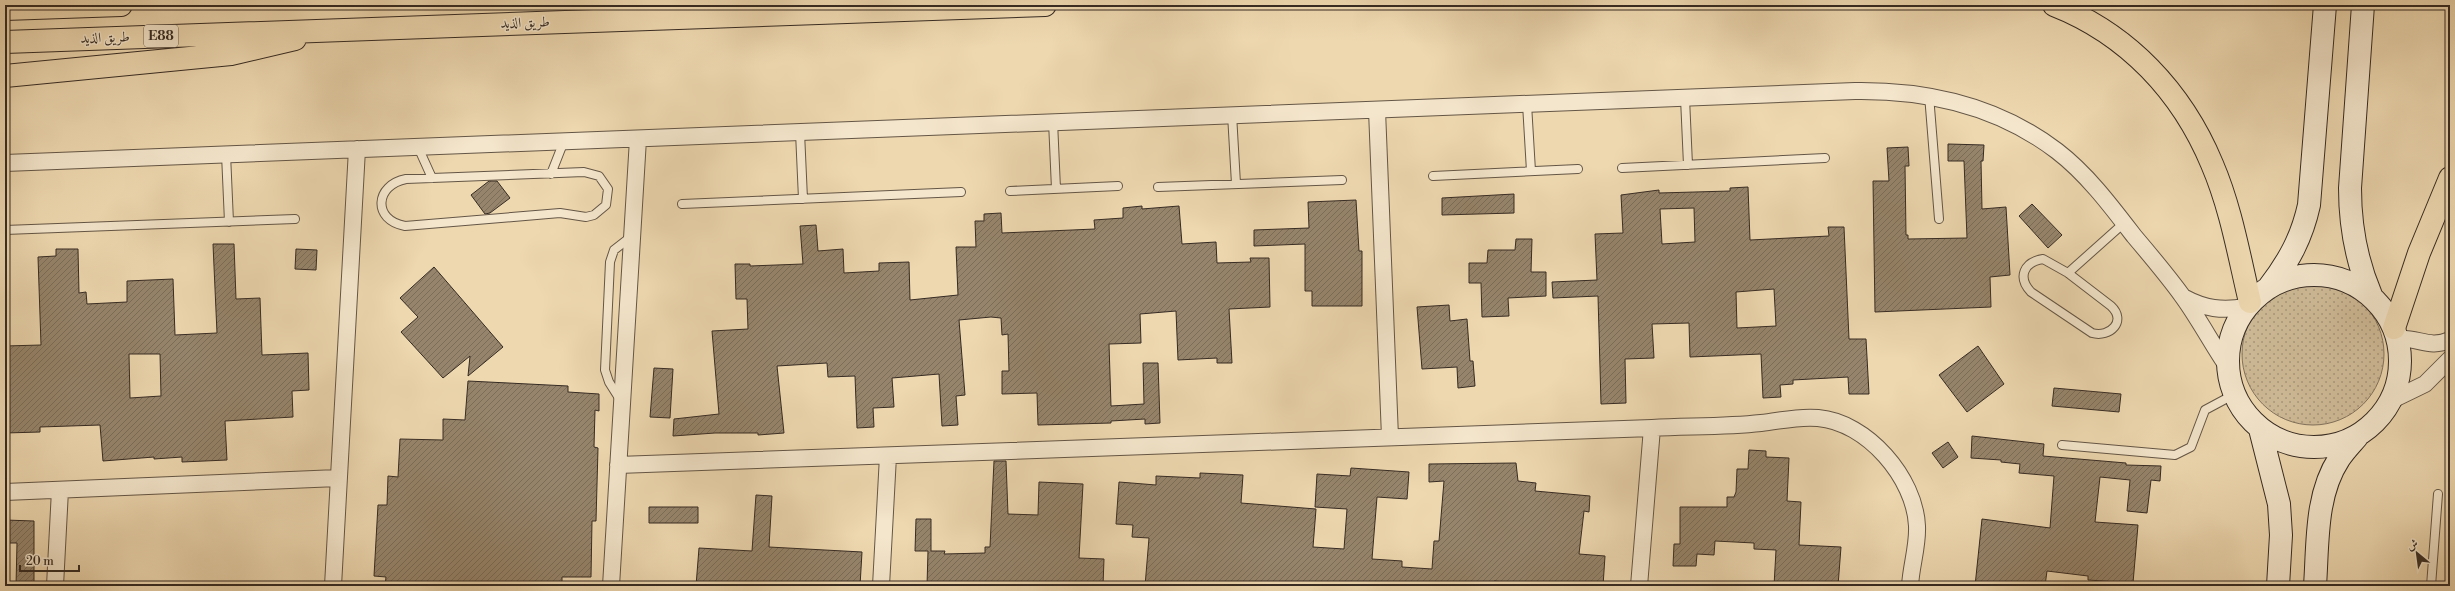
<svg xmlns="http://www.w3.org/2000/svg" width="2455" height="591" font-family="'Libre Bodoni',Amiri,serif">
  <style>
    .grass { fill: url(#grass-dots); stroke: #82735e }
    .building { fill: url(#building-hatch); stroke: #362b23; fill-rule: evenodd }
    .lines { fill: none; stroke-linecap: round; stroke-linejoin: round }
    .lane-casing { stroke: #645646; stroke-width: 10 }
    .street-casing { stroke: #645646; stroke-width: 18 }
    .secondary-casing { stroke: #362b23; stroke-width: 24 }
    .highway-casing { stroke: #362b23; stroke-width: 24 }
    .lane { stroke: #f4e6cc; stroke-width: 8 }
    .street { stroke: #f4e6cc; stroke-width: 16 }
    .secondary { stroke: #f4e6cc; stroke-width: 22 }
    .highway { stroke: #eed8b0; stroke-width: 22 }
    .labels { text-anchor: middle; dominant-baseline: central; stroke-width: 3; stroke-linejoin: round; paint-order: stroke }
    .shield { fill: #f4e6cc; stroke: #6f6356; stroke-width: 1 }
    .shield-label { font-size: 13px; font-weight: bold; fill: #362b23 }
    .street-label { font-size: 14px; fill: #362b23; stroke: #f4e6cc }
  </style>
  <defs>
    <pattern id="grass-dots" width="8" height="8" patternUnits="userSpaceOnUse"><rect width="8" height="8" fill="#cfbb98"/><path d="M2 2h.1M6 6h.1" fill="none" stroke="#a9987c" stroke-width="1.8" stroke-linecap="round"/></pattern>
    <pattern id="building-hatch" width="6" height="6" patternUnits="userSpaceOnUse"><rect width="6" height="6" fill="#96856c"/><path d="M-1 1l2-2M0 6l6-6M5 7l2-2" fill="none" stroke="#7b6d58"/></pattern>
  </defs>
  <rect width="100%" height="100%" fill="#eed8b0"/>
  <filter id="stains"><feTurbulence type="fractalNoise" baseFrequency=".005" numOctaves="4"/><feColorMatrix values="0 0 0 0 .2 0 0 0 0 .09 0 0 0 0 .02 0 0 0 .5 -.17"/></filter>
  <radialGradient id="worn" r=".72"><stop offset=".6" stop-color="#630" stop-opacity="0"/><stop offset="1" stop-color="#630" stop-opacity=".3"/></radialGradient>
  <path class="grass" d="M2242 354a71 71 0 1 1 142 0a71 71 0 1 1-142 0Z"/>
  <path class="building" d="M 1948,144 L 1984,145 L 1983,161 L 1981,161 L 1982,209 L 2006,207 L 2010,275 L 1990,277 L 1991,307 L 1875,312 L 1873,181 L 1889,181 L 1887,148 L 1908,147 L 1909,166 L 1905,166 L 1906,235 L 1908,235 L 1908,239 L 1967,238 L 1964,161 L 1948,161 Z
    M 489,181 L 497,181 L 510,198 L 490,213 L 485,214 L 471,195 Z
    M 1748,187 L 1750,240 L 1829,236 L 1828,227 L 1844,227 L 1849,339 L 1866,339 L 1869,394 L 1849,394 L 1848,377 L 1793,380 L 1793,384 L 1780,385 L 1781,397 L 1763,398 L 1761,354 L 1690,357 L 1689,323 L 1652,324 L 1654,358 L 1625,359 L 1626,403 L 1601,404 L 1598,296 L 1553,298 L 1552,282 L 1597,280 L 1595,234 L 1623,233 L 1621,195 L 1659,190 L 1659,193 L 1730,191 L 1730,188 ZM 1694,208 L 1695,242 L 1662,244 L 1660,209 ZM 1774,289 L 1776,326 L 1737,328 L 1736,292 Z
    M 1514,194 L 1514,213 L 1442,215 L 1442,198 Z
    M 1356,200 L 1359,251 L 1362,251 L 1362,306 L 1312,306 L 1312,291 L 1305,291 L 1305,244 L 1254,246 L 1254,230 L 1309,228 L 1308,202 Z
    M 2032,204 L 2062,235 L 2048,248 L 2019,216 Z
    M 1142,206 L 1142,209 L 1179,206 L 1182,244 L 1216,242 L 1217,263 L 1251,262 L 1250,258 L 1269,258 L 1270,307 L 1229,309 L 1232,363 L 1217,363 L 1217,358 L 1178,360 L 1176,311 L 1140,314 L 1141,343 L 1109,344 L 1111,406 L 1144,404 L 1143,363 L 1158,363 L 1160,423 L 1145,424 L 1145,419 L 1111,421 L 1111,423 L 1038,425 L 1037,393 L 1002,394 L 1002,371 L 1009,371 L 1008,334 L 1002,335 L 1001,318 L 991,317 L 959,320 L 965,395 L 956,396 L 958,425 L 942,426 L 939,374 L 892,378 L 894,407 L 873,408 L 874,427 L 857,428 L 855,376 L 828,377 L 827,363 L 777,366 L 784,433 L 758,435 L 758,433 L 715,433 L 673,436 L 674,419 L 719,414 L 712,331 L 748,329 L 747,299 L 736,299 L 735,264 L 750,264 L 750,266 L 803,264 L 800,226 L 816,225 L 818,251 L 843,249 L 844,273 L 879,271 L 879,263 L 909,262 L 910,300 L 958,295 L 956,247 L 976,247 L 975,221 L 984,221 L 984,214 L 1001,213 L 1002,233 L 1095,229 L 1094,220 L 1123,218 L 1123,208 Z
    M 1516,239 L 1532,239 L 1531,272 L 1546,272 L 1546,296 L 1508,298 L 1509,316 L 1482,317 L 1481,283 L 1469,283 L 1469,263 L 1487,263 L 1488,250 L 1515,250 Z
    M 213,244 L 234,244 L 236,299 L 260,298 L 262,355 L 308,353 L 309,390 L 292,391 L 293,417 L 225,421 L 227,460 L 182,462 L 182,457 L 154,459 L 154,457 L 103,461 L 100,425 L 40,427 L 40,432 L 5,433 L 5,346 L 41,345 L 38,257 L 56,256 L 56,249 L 78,249 L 79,293 L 86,292 L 87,304 L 127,302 L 127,281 L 173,279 L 175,335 L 217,333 ZM 129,354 L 160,354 L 161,396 L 130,398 Z
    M 296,249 L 317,250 L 316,270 L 295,269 Z
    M 434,267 L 503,347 L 468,376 L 470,356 L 443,378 L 401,332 L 418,317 L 400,298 Z
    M 1449,305 L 1450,321 L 1467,319 L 1470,361 L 1473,361 L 1475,386 L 1458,388 L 1457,367 L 1422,369 L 1417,307 Z
    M 1978,346 L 2004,384 L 1967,412 L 1939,375 Z
    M 654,368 L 673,369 L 670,418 L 650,417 Z
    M 468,381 L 568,386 L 568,392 L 599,394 L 599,411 L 595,410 L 594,447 L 598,448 L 596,521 L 592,521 L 591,577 L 562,577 L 562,586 L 385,586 L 386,577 L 374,576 L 378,505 L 387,505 L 388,476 L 398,477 L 400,439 L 443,440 L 443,419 L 465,420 Z
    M 2054,388 L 2121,394 L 2119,412 L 2052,406 Z
    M 1972,436 L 2044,444 L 2043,456 L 2126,463 L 2126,465 L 2161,466 L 2160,481 L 2151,480 L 2147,513 L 2127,511 L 2130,480 L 2100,477 L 2095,522 L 2138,525 L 2133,583 L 2088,580 L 2088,576 L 2047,571 L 2045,586 L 1975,586 L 1982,519 L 2050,528 L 2054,476 L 2019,473 L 2020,464 L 2001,462 L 2001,460 L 1971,458 Z
    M 1948,442 L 1958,457 L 1943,468 L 1932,453 Z
    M 1749,450 L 1766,451 L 1766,457 L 1789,458 L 1787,501 L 1801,502 L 1799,545 L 1841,547 L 1838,586 L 1774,586 L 1776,550 L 1754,549 L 1754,543 L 1715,541 L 1714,555 L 1697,554 L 1696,566 L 1673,566 L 1674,544 L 1680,544 L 1680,507 L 1727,507 L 1727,497 L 1734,497 L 1736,492 L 1737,469 L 1748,469 Z
    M 994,461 L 1006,461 L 1008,514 L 1038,515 L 1039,482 L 1083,484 L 1079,558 L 1104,559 L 1103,586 L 1038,586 L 987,583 L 987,586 L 927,586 L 928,551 L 915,551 L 916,519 L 931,519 L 931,551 L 945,551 L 944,554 L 985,553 L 985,547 L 990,547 Z
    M 1516,463 L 1518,481 L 1536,483 L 1535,491 L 1590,496 L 1589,512 L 1584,511 L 1579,554 L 1605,556 L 1603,586 L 1525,586 L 1525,584 L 1494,581 L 1494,586 L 1145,586 L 1149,538 L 1132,537 L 1133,525 L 1116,524 L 1119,482 L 1156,485 L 1156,476 L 1200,478 L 1200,473 L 1243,475 L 1241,503 L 1316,509 L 1313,547 L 1344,549 L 1347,509 L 1315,507 L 1317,474 L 1350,476 L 1351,468 L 1409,472 L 1407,499 L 1377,497 L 1372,559 L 1402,561 L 1402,567 L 1432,569 L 1434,541 L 1439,541 L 1444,481 L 1429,482 L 1429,464 Z
    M 756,495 L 772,496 L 769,547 L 862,552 L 860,586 L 696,586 L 699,548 L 752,551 Z
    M 649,507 L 698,507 L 698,523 L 649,523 Z
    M 5,520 L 34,521 L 34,586 L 16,586 L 17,543 L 5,543 Z"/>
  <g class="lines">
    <defs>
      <path id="lane" d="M 1929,95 L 1939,219
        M 1685,98 L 1688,165
        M 1527,104 L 1531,171
        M 1232,114 L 1236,184
        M 1053,121 L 1056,189
        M 800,132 L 803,199
        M 418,147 L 432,178
        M 226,154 L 229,222
        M 1622,168 L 1825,158
        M 584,172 L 599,176 L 608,189 L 606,205 L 594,215 L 586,217 L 560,213 L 405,226 C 372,220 375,185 406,179 Z
        M 551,174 L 564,141
        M 1433,176 L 1578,169
        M 1158,187 L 1342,180
        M 1010,191 L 1118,186
        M 682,204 L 961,192
        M 5,230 L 295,219
        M 2043,259 L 2068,273 L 2111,306 C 2127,321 2110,338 2092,333 L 2031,292 C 2017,277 2024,262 2043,259 Z
        M 2068,273 L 2124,223
        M 621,401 L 609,382 L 605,370 L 610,262 L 614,250 L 632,236
        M 2062,445 L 2175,455 L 2191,447 L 2205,410 L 2233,395
        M 2431,586 L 2438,494"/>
      <path id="street" d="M 1377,110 L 1390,437
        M 5,163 C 622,137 1239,116 1855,91 C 1928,90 1998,106 2057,151 C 2087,174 2111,206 2134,236 C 2151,256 2168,276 2183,297 C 2199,319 2212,344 2227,366
        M 2183,297 C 2205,309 2222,311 2246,307
        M 2398,339 C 2418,337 2429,349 2450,340
        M 2390,401 L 2425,384 L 2450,359
        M 618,465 L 1652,428 C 1688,426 1725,427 1761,423 C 1780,421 1798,416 1818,418 C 1867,422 1915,478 1917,526 C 1918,546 1911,566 1910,586
        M 5,492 L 338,478
        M 55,586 L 60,490
        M 333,586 L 357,149
        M 611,586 L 638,139
        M 881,586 L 888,456
        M 1639,586 L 1652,428"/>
      <path id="secondary" d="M 2363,5 L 2350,188 C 2350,227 2356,260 2371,295
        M2228 361a86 86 0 1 1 172 0a86 86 0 1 1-172 0Z
        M 2269,287 C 2289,261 2302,237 2309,205 L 2325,5
        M 2260,429 L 2279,504 L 2281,535 L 2278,586
        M 2315,586 C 2318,545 2315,495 2339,459 C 2344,451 2351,444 2357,437"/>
      <path id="highway" d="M 2054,5 C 2128,34 2182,92 2212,164 C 2231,208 2239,256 2250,302
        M 5,9 L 121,5
        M 5,42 L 1045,5
        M 5,76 L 231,54 L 295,39
        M 2394,328 L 2419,253 L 2450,178"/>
    </defs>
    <use href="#lane" class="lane-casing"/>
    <use href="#street" class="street-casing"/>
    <use href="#secondary" class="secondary-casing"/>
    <use href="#highway" class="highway-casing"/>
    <use href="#lane" class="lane"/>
    <use href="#street" class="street"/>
    <use href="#secondary" class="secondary"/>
    <use href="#highway" class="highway"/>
  </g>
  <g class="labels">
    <rect class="shield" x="144" y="25" width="34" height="22" rx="3"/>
    <g class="shield-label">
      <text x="161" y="36">E88</text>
    </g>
    <g class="street-label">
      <text transform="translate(525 23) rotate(-2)">طريق الذيد</text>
      <text transform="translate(105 38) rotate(-2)">طريق الذيد</text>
    </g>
  </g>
  <rect width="2455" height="591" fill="none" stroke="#eed8b0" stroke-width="20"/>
  <rect x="6" y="6" width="2443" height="579" fill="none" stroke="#362b23" stroke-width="2"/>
  <rect x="10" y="10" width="2435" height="571" fill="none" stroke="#362b23"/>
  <g transform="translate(2417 553) rotate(331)" stroke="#f4e6cc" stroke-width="3" paint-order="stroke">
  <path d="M0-3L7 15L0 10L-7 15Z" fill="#362b23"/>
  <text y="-6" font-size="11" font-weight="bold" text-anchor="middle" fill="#362b23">ش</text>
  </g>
  <path d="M20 565v6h59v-6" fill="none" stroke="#362b23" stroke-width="2"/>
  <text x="26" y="565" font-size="12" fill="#362b23" stroke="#f4e6cc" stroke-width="3" paint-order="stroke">20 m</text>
  <rect width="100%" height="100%" filter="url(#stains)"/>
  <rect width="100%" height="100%" fill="url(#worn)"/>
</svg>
